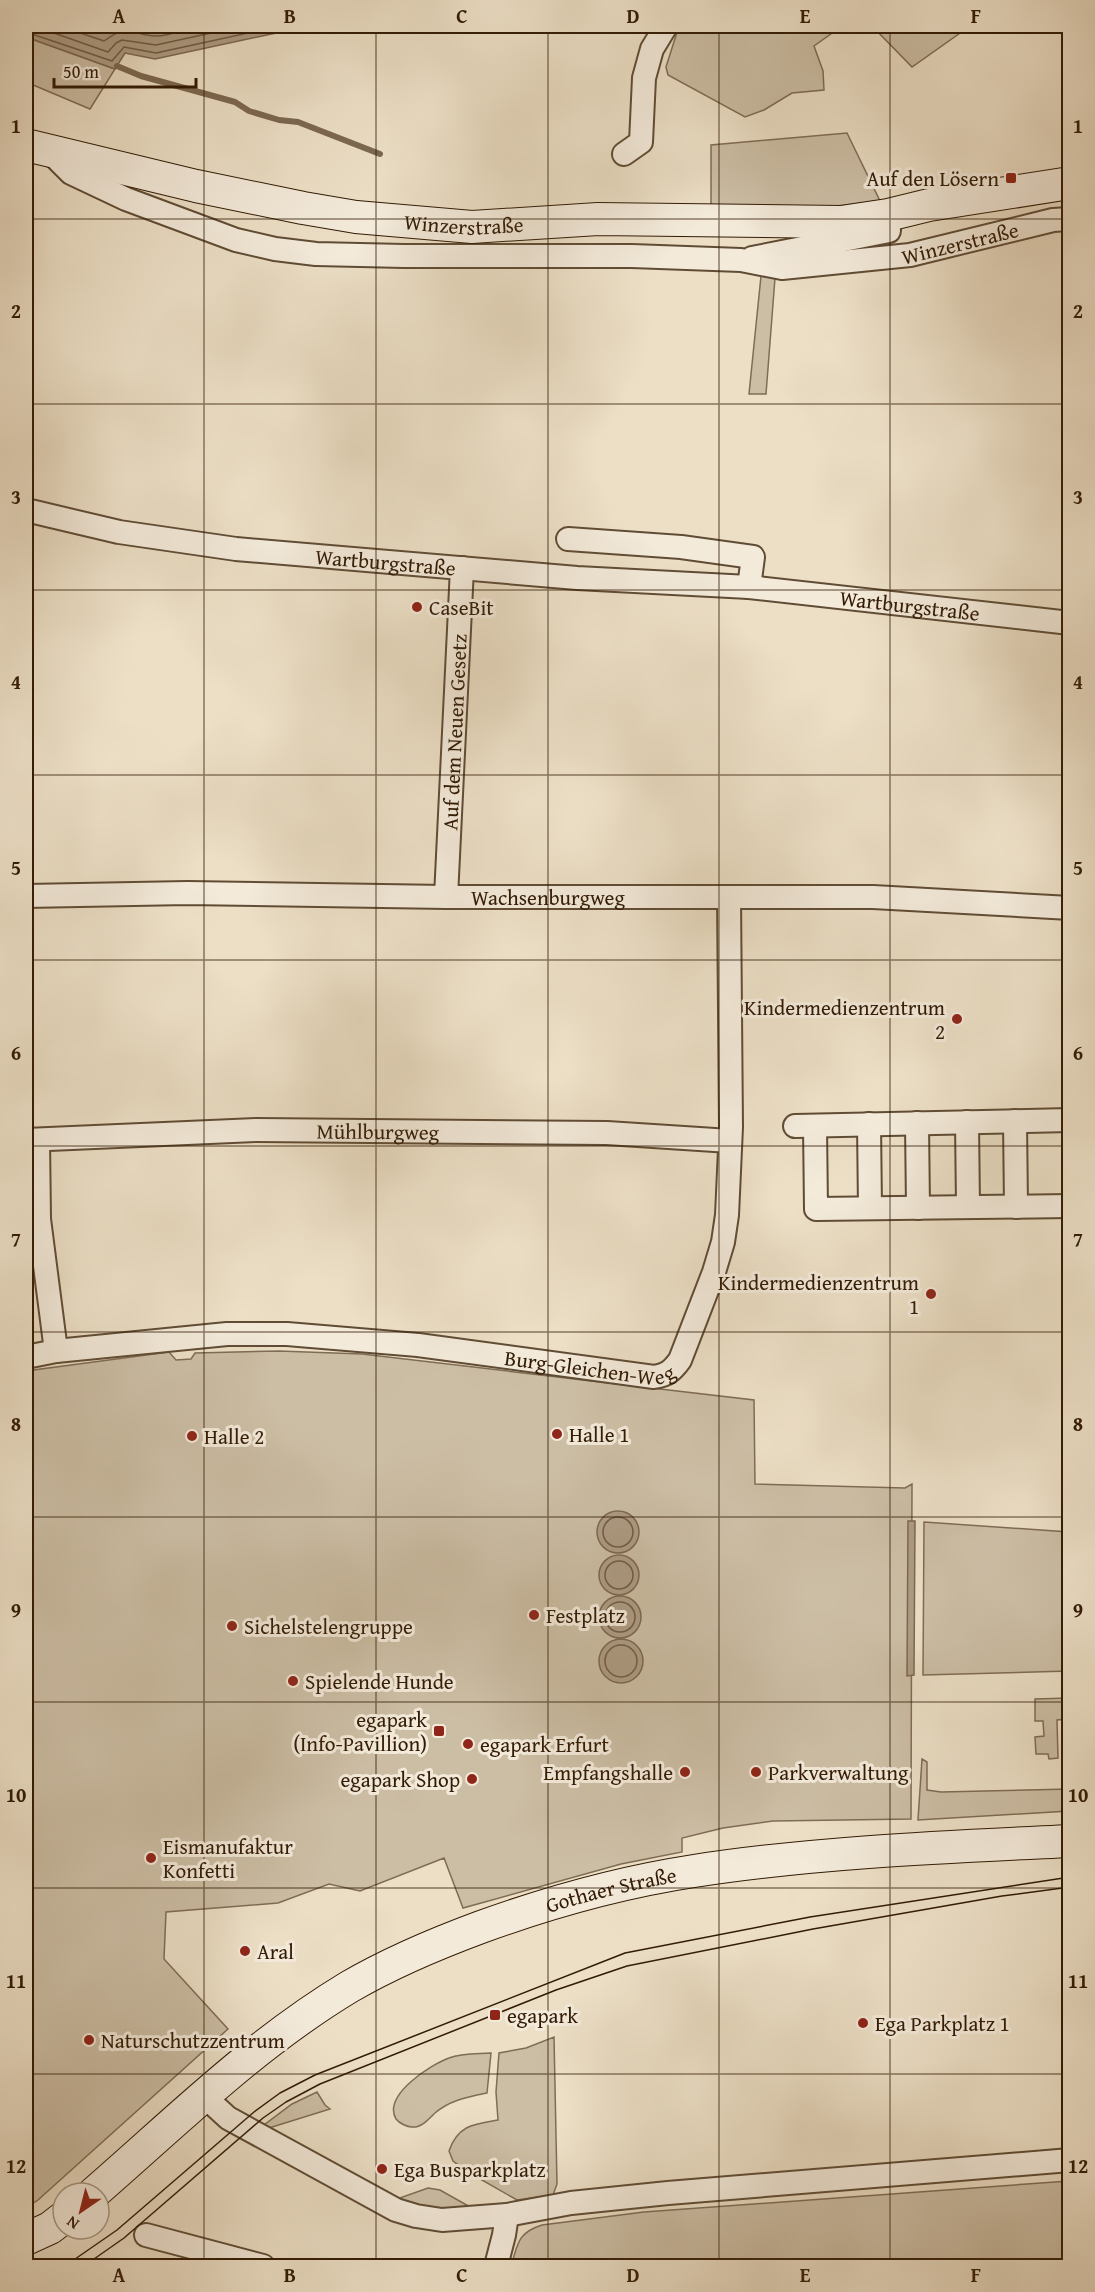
<svg xmlns="http://www.w3.org/2000/svg" width="1095" height="2292" font-family="'Gentium Book Plus',serif">
  <style>
    .green { fill: #ccbea5; stroke: #7f6c55; stroke-width: 1.5 }
    .water { fill: #ad9c84; stroke: #7c6851; stroke-width: 1.5 }
    .lines { fill: none; stroke-linecap: round; stroke-linejoin: round }
    .shore { stroke: #705c44; stroke-width: 1.5 }
    .stream { stroke: #7c6851; stroke-width: 6 }
    .street-casing { stroke: #604c35; stroke-width: 26 }
    .secondary-casing { stroke: #321b05; stroke-width: 34 }
    .street { stroke: #f3eada; stroke-width: 22 }
    .secondary { stroke: #f3eada; stroke-width: 32 }
    .tram { stroke: #321b05; stroke-width: 1.5 }
    .grid { fill: none; stroke: #321b05; stroke-width: 1.5; stroke-opacity: 0.55 }
    .poi-dot { fill: #8f2418; stroke: #f3eada; stroke-width: 2 }
    .labels { text-anchor: middle; dominant-baseline: central; stroke-width: 6; stroke-linejoin: round; paint-order: stroke }
    .poi-label { font-size: 21px; fill: #321b05; stroke: #f3eada; text-anchor: start }
    .street-label { font-size: 21px; fill: #321b05; stroke: #f3eada }
    .neatline { fill: none; stroke: #321b05; stroke-width: 2 }
    .grid-label { font-size: 20px; text-anchor: middle; font-weight: bold; fill: #321b05 }
  </style>
  <rect width="100%" height="100%" fill="#ecdfc6"/>
  <filter id="stains"><feTurbulence type="fractalNoise" baseFrequency=".00333" numOctaves="4"/><feColorMatrix values="0 0 0 0 .2 0 0 0 0 .09 0 0 0 0 .02 0 0 0 .5 -.17"/></filter>
  <radialGradient id="worn" r=".72"><stop offset=".6" stop-color="#630" stop-opacity="0"/><stop offset="1" stop-color="#630" stop-opacity=".3"/></radialGradient>
  <path class="green" d="M 679,26 L 842,26 L 814,46 L 823,71 L 824,90 L 792,93 L 764,110 L 745,117 L 668,75 L 666,67 Z
    M 882,26 L 970,26 L 912,67 L 876,30 Z
    M 26,37 L 115,69 L 90,109 L 26,82 Z
    M 847,133 L 880,201 L 820,208 L 711,208 L 711,145 Z
    M 761,276 L 775,278 L 766,394 L 749,394 Z
    M 279,1351 L 362,1354 L 754,1400 L 755,1484 L 905,1488 L 912,1484 L 911,1819 L 773,1821 L 723,1828 L 682,1838 L 682,1852 L 621,1864 L 463,1908 L 444,1858 L 360,1891 L 329,1884 L 278,1903 L 166,1912 L 164,1959 L 228,2029 L 38,2200 L 26,2208 L 26,1371 L 169,1352 L 176,1360 L 191,1359 L 195,1353 Z
    M 924,1522 L 1069,1532 L 1069,1671 L 923,1675 Z
    M 1069,1698 L 1069,1719 L 1057,1720 L 1058,1758 L 1049,1759 L 1048,1754 L 1036,1754 L 1035,1737 L 1044,1736 L 1043,1721 L 1035,1721 L 1035,1699 Z
    M 922,1759 L 927,1762 L 927,1790 L 941,1792 L 1069,1789 L 1069,1811 L 918,1820 Z
    M 554,2037 L 557,2184 L 553,2195 L 517,2200 L 468,2172 L 453,2161 L 449,2151 C 458,2125 474,2124 498,2120 L 496,2092 L 499,2053 L 526,2048 Z
    M 491,2053 L 487,2093 C 468,2097 450,2100 435,2113 C 429,2119 421,2128 412,2127 C 407,2127 399,2123 396,2119 C 382,2095 432,2064 449,2058 C 462,2053 477,2054 491,2053 Z
    M 317,2092 L 325,2105 L 330,2109 L 269,2128 L 260,2128 L 292,2104 Z
    M 1069,2181 L 1069,2266 L 511,2266 C 518,2244 517,2233 542,2225 L 644,2212 Z
    M 428,2188 L 440,2190 L 472,2208 L 442,2210 L 394,2200 Z"/>
  <path class="water" d="M 26,26 L 295,26 L 281,32 L 155,59 L 125,53 L 115,69 L 26,37 Z
    M597 1532a21 21 0 1 1 42 0a21 21 0 1 1-42 0Z
    M 908,1521 L 915,1521 L 914,1675 L 907,1676 Z
    M599 1575a20 20 0 1 1 40 0a20 20 0 1 1-40 0Z
    M599 1617a21 21 0 1 1 42 0a21 21 0 1 1-42 0Z
    M599 1661a22 22 0 1 1 44 0a22 22 0 1 1-44 0Z"/>
  <g class="lines">
    <path class="shore" d="M 34,26 L 108,52 L 116,43 L 122,40 L 156,45 L 243,26
      M 60,26 L 104,41 C 133,20 129,36 157,36 C 170,36 185,28 198,26
      M 26,32 L 112,61 L 124,47 L 156,53 L 280,26
      M603 1532a15 15 0 1 1 30 0a15 15 0 1 1-30 0Z
      M605 1575a14 14 0 1 1 28 0a14 14 0 1 1-28 0Z
      M605 1617a15 15 0 1 1 30 0a15 15 0 1 1-30 0Z
      M605 1661a16 16 0 1 1 32 0a16 16 0 1 1-32 0Z"/>
    <path class="stream" d="M 117,66 L 141,76 L 235,102 L 249,111 L 279,120 L 298,122 L 380,154"/>
    <defs>
      <g id="street">
        <path id="s1" d="M 48,150 L 71,173 L 126,199 L 236,240 L 275,249 L 316,254 L 404,256 L 632,256 L 741,260 L 782,268 L 910,255 L 1053,220 L 1070,219"/>
        <path d="M 624,154 L 641,142 L 644,78 L 652,49 L 666,26"/>
        <path d="M 752,258 L 889,231 L 888,215"/>
        <path id="s2" d="M 26,510 L 119,532 L 236,549 L 577,578 L 749,587 L 1070,623"/>
        <path d="M 568,539 L 681,547 L 753,557 L 749,587"/>
        <path id="s3" d="M 26,896 L 187,893 L 446,897 L 873,897 L 1070,908"/>
        <path id="s4" d="M 446,897 L 462,568"/>
        <path d="M 1015,1121 L 1016,1207"/>
        <path d="M 967,1122 L 968,1207"/>
        <path d="M 917,1123 L 918,1208"/>
        <path d="M 869,1124 L 870,1208"/>
        <path d="M 795,1126 L 1070,1120"/>
        <path d="M 815,1126 L 816,1209 L 1070,1206"/>
        <path id="s5" d="M 26,1140 L 256,1130 L 607,1133 L 730,1141"/>
        <path d="M 38,1140 L 39,1219 L 56,1351"/>
        <path id="s6" d="M 26,1357 L 56,1351 L 227,1334 L 287,1334 L 418,1345 L 654,1377 C 667,1375 672,1371 680,1360 L 714,1272 L 723,1242 L 727,1215 L 731,1127 L 729,897"/>
        <path d="M 203,2095 L 228,2118 L 396,2210 L 416,2216 L 442,2220 L 507,2215 L 571,2203 L 668,2193 L 1070,2160"/>
        <path d="M 146,2235 L 263,2266"/>
        <path d="M 496,2266 L 504,2235 L 507,2215"/>
      </g>
      <g id="secondary">
        <path id="s7" d="M 26,145 L 196,186 L 303,208 L 356,217 L 472,227 L 598,219 L 841,222 L 888,215 L 929,205 L 1070,183"/>
        <path id="s8" d="M 94,2193 C 178,2120 253,2045 349,1987 C 392,1962 435,1944 481,1927 C 550,1902 622,1882 694,1871 C 818,1852 945,1847 1070,1841"/>
        <path d="M 26,2239 L 50,2228 L 63,2218"/>
      </g>
    </defs>
    <use href="#street" class="street-casing"/>
    <use href="#secondary" class="secondary-casing"/>
    <use href="#street" class="street"/>
    <use href="#secondary" class="secondary"/>
    <path class="tram" d="M 65,2266 L 117,2230 L 254,2112 L 280,2093 L 315,2075 L 625,1953 L 810,1917 L 1070,1877
      M 84,2266 L 124,2238 L 263,2118 L 286,2102 L 320,2084 L 556,1990 L 627,1966 L 813,1929 L 1002,1896 L 1070,1887"/>
  </g>
  <path class="grid" d="M 204,26 L 204,2266M 376,26 L 376,2266M 548,26 L 548,2266M 719,26 L 719,2266M 890,26 L 890,2266M 26,219 L 1070,219M 26,404 L 1070,404M 26,590 L 1070,590M 26,775 L 1070,775M 26,960 L 1070,960M 26,1146 L 1070,1146M 26,1332 L 1070,1332M 26,1517 L 1070,1517M 26,1702 L 1070,1702M 26,1888 L 1070,1888M 26,2074 L 1070,2074"/>
  <g class="poi-dot">
    <rect x="1005" y="172" width="12" height="12" rx="3"/>
    <circle cx="417" cy="607" r="6"/>
    <circle cx="957" cy="1019" r="6"/>
    <circle cx="931" cy="1294" r="6"/>
    <circle cx="557" cy="1434" r="6"/>
    <circle cx="192" cy="1436" r="6"/>
    <circle cx="534" cy="1615" r="6"/>
    <circle cx="232" cy="1626" r="6"/>
    <circle cx="293" cy="1681" r="6"/>
    <rect x="433" y="1725" width="12" height="12" rx="3"/>
    <circle cx="468" cy="1744" r="6"/>
    <circle cx="685" cy="1772" r="6"/>
    <circle cx="756" cy="1772" r="6"/>
    <circle cx="472" cy="1779" r="6"/>
    <circle cx="151" cy="1858" r="6"/>
    <circle cx="245" cy="1951" r="6"/>
    <rect x="489" y="2009" width="12" height="12" rx="3"/>
    <circle cx="863" cy="2023" r="6"/>
    <circle cx="89" cy="2040" r="6"/>
    <circle cx="382" cy="2169" r="6"/>
  </g>
  <g class="labels">
    <g class="poi-label">
      <text x="999" y="178" text-anchor="end">Auf den Lösern</text>
      <text x="429" y="607">CaseBit</text>
      <text x="945" y="1007" text-anchor="end">Kindermedienzentrum<tspan x="945" dy="24">2</tspan></text>
      <text x="919" y="1282" text-anchor="end">Kindermedienzentrum<tspan x="919" dy="24">1</tspan></text>
      <text x="569" y="1434">Halle 1</text>
      <text x="204" y="1436">Halle 2</text>
      <text x="546" y="1615">Festplatz</text>
      <text x="244" y="1626">Sichelstelengruppe</text>
      <text x="305" y="1681">Spielende Hunde</text>
      <text x="427" y="1719" text-anchor="end">egapark<tspan x="427" dy="24">(Info-Pavillion)</tspan></text>
      <text x="480" y="1744">egapark Erfurt</text>
      <text x="673" y="1772" text-anchor="end">Empfangshalle</text>
      <text x="768" y="1772">Parkverwaltung</text>
      <text x="460" y="1779" text-anchor="end">egapark Shop</text>
      <text x="163" y="1846">Eismanufaktur<tspan x="163" dy="24">Konfetti</tspan></text>
      <text x="257" y="1951">Aral</text>
      <text x="507" y="2015">egapark</text>
      <text x="875" y="2023">Ega Parkplatz 1</text>
      <text x="101" y="2040">Naturschutzzentrum</text>
      <text x="394" y="2169">Ega Busparkplatz</text>
    </g>
    <g class="street-label">
      <text stroke="none"><textPath href="#s7" startOffset="446">Winzerstraße</textPath></text>
      <text stroke="none"><textPath href="#s1" startOffset="939">Winzerstraße</textPath></text>
      <text stroke="none"><textPath href="#s2" startOffset="364">Wartburgstraße</textPath></text>
      <text stroke="none"><textPath href="#s2" startOffset="890">Wartburgstraße</textPath></text>
      <text stroke="none"><textPath href="#s4" startOffset="165">Auf dem Neuen Gesetz</textPath></text>
      <text stroke="none"><textPath href="#s3" startOffset="522">Wachsenburgweg</textPath></text>
      <text stroke="none"><textPath href="#s5" startOffset="352">Mühlburgweg</textPath></text>
      <text stroke="none"><textPath href="#s6" startOffset="567">Burg-Gleichen-Weg</textPath></text>
      <text stroke="none"><textPath href="#s8" startOffset="609">Gothaer Straße</textPath></text>
    </g>
  </g>
  <rect width="1095" height="2292" fill="none" stroke="#ecdfc6" stroke-width="66"/>
  <g transform="translate(81 2211) rotate(215)"><circle r="28" fill="#f3eada" stroke="#a69785" stroke-width="1.5"/>
  <path d="M0-4.5L10 22L0 15L-10 22Z" fill="#8f2418"/>
  <text y="-9" font-size="16" font-weight="bold" text-anchor="middle" fill="#321b05">N</text>
  </g>
  <path d="M54 78v9h142v-9" fill="none" stroke="#321b05" stroke-width="3"/>
  <text x="63" y="78" font-size="18" fill="#321b05" stroke="#f3eada" stroke-width="4.5" paint-order="stroke">50 m</text>
  <rect x="33" y="33" width="1029" height="2226" class="neatline"/>
  <g class="grid-label">
    <text x="119" y="23">A</text>
    <text x="290" y="23">B</text>
    <text x="462" y="23">C</text>
    <text x="633" y="23">D</text>
    <text x="805" y="23">E</text>
    <text x="976" y="23">F</text>
    <text x="16" y="133">1</text>
    <text x="1078" y="133">1</text>
    <text x="16" y="318">2</text>
    <text x="1078" y="318">2</text>
    <text x="16" y="504">3</text>
    <text x="1078" y="504">3</text>
    <text x="16" y="689">4</text>
    <text x="1078" y="689">4</text>
    <text x="16" y="875">5</text>
    <text x="1078" y="875">5</text>
    <text x="16" y="1060">6</text>
    <text x="1078" y="1060">6</text>
    <text x="16" y="1246">7</text>
    <text x="1078" y="1246">7</text>
    <text x="16" y="1431">8</text>
    <text x="1078" y="1431">8</text>
    <text x="16" y="1617">9</text>
    <text x="1078" y="1617">9</text>
    <text x="16" y="1802">10</text>
    <text x="1078" y="1802">10</text>
    <text x="16" y="1988">11</text>
    <text x="1078" y="1988">11</text>
    <text x="16" y="2173">12</text>
    <text x="1078" y="2173">12</text>
    <text x="119" y="2282">A</text>
    <text x="290" y="2282">B</text>
    <text x="462" y="2282">C</text>
    <text x="633" y="2282">D</text>
    <text x="805" y="2282">E</text>
    <text x="976" y="2282">F</text>
  </g>
  <rect width="100%" height="100%" filter="url(#stains)"/>
  <rect width="100%" height="100%" fill="url(#worn)"/>
</svg>
